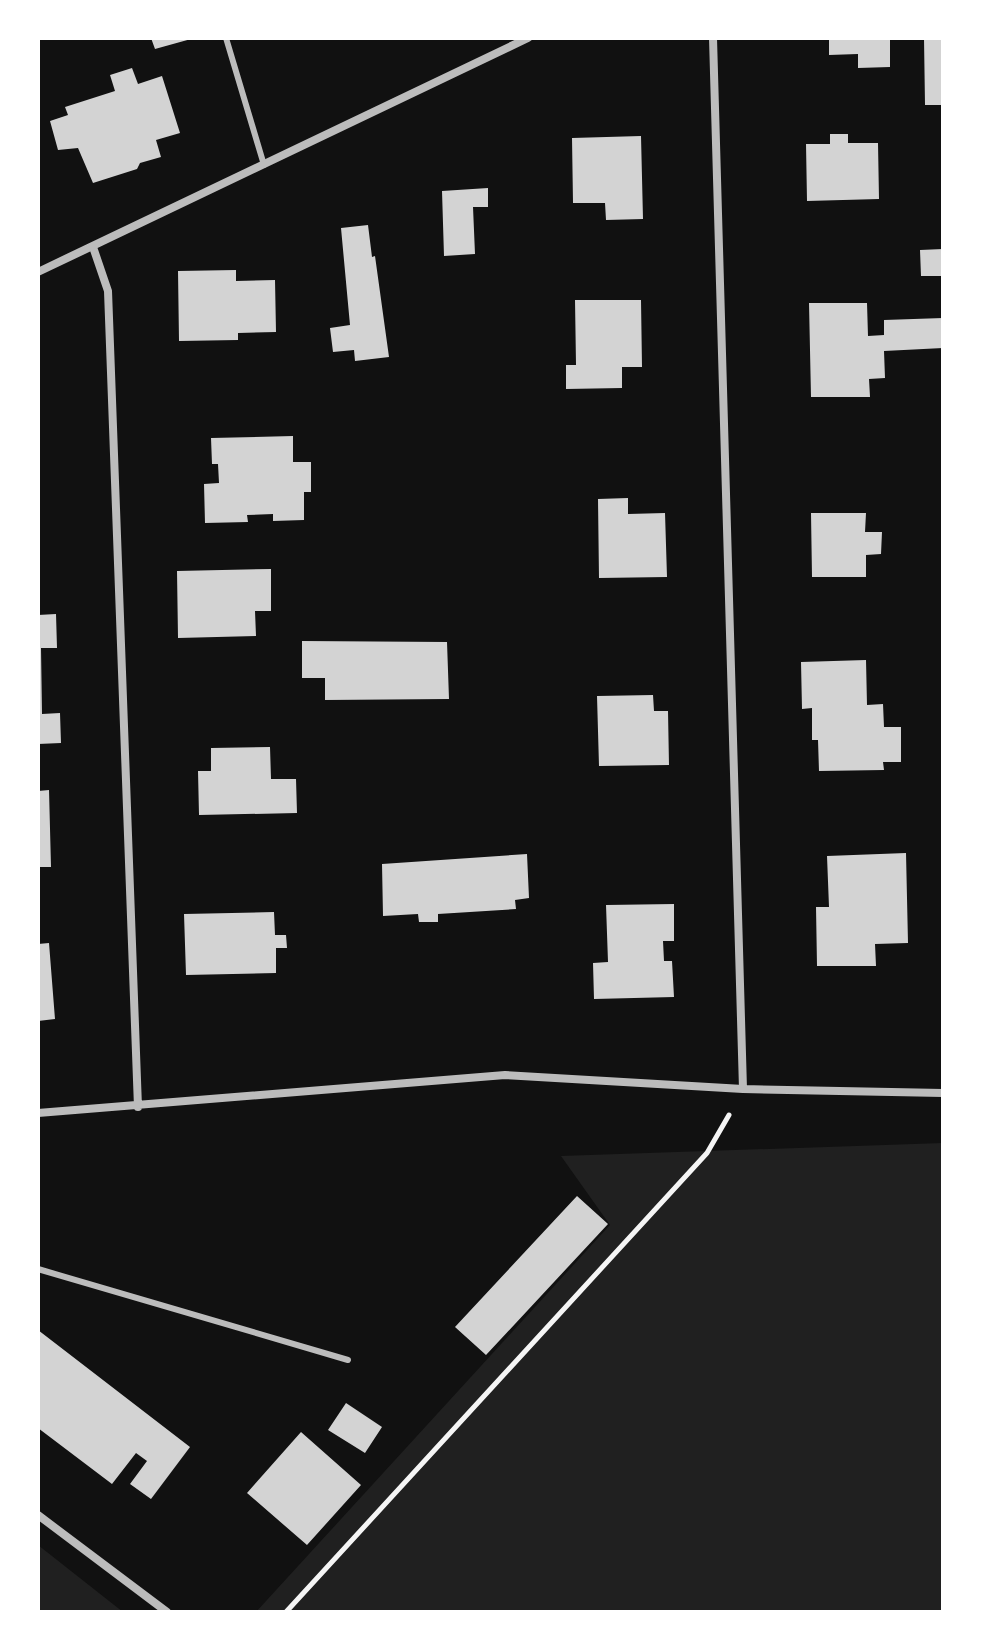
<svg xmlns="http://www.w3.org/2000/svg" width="981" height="1650" font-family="'Roboto Condensed',sans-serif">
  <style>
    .green { fill: #202020 }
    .building { fill: #d3d3d3 }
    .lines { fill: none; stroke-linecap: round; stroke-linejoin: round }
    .path { stroke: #f5f5f5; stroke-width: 5 }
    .service { stroke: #bcbcbc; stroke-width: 6 }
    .minor { stroke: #bcbcbc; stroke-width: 8 }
  </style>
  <rect width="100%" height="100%" fill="#111"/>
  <path class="green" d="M 943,1143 L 943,1612 L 256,1612 L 610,1225 L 561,1156 Z
    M 38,1545 L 123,1612 L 38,1612 Z"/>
  <path class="building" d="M 151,38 L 191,38 L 191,39 L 155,49 Z
    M 829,38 L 890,38 L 890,67 L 858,68 L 858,54 L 829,55 Z
    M 924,38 L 943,38 L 943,105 L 925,105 Z
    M 132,68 L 138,84 L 162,76 L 180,133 L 156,140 L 161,157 L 140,163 L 137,169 L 93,183 L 78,148 L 58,150 L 50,121 L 68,115 L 65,107 L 115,91 L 110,75 Z
    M 830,134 L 848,134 L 848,143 L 878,143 L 879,199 L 807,201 L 806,144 L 830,144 Z
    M 641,136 L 643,219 L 606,220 L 605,203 L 573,203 L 572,138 Z
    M 488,188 L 488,207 L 473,207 L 475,254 L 444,256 L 442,191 Z
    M 368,225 L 372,257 L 375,256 L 389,357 L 355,361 L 354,350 L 333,352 L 330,328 L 350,325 L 341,228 Z
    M 943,249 L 943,276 L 921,276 L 920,250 Z
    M 236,270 L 236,281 L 275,280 L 276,332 L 238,333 L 238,340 L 179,341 L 178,271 Z
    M 575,300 L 641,300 L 642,367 L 622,367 L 622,388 L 566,389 L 566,365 L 576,365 Z
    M 809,303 L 867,303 L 868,336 L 884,335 L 884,320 L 943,318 L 943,348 L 884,351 L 885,378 L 869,379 L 870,397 L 811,397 Z
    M 293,436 L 293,462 L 311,462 L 311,492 L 304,492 L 304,520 L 273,521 L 273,514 L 247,515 L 248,522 L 205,523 L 204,484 L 219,483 L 218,464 L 212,464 L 211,438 Z
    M 628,498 L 628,514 L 665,513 L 667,577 L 599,578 L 598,499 Z
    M 811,513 L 866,513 L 865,532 L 882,532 L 881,554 L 866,555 L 866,577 L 812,577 Z
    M 271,569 L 271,611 L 255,611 L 256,636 L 178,638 L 177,571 Z
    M 56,614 L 57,648 L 41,648 L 42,714 L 60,713 L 61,743 L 38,744 L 38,615 Z
    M 302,641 L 447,642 L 449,699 L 325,700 L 325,678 L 302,678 Z
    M 866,660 L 867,705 L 883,704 L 884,727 L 901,727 L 901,762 L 883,762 L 884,770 L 819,771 L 818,740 L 812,740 L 812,708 L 802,709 L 801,662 Z
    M 653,695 L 654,711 L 668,711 L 669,765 L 599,766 L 597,696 Z
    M 270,747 L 271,779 L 296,779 L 297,813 L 199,815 L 198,771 L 211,771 L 211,748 Z
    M 49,790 L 51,867 L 38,867 L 38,791 Z
    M 906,853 L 908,943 L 875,944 L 876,966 L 817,966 L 816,907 L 829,907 L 827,856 Z
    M 527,854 L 529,898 L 515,900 L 516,909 L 438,914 L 438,922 L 419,922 L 418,914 L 383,916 L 382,864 Z
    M 674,904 L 674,941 L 663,941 L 664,961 L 672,961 L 674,997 L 594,999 L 593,963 L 608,962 L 606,905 Z
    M 274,912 L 275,935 L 286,935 L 287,948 L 276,948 L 276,973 L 186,975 L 184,914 Z
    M 49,943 L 55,1019 L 38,1021 L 38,944 Z
    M 577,1196 L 608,1224 L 486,1355 L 455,1327 Z
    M 38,1330 L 190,1447 L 151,1499 L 130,1484 L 147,1461 L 136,1453 L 112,1484 L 38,1428 Z
    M 346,1403 L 382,1427 L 365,1453 L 328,1430 Z
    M 301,1432 L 361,1485 L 307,1545 L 247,1493 Z"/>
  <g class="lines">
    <path class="path" d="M 286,1612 L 707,1153 L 729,1115"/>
    <path class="service" d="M 226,38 L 264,165
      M 38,1269 L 348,1360"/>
    <path class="minor" d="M 713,38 L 743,1089
      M 93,247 L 108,291 L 138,1107
      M 38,272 L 528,38
      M 38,1113 L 505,1075 L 743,1089 L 943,1093
      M 38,1515 L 167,1612"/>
  </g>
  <rect width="981" height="1650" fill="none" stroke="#ffffff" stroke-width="80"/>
</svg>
